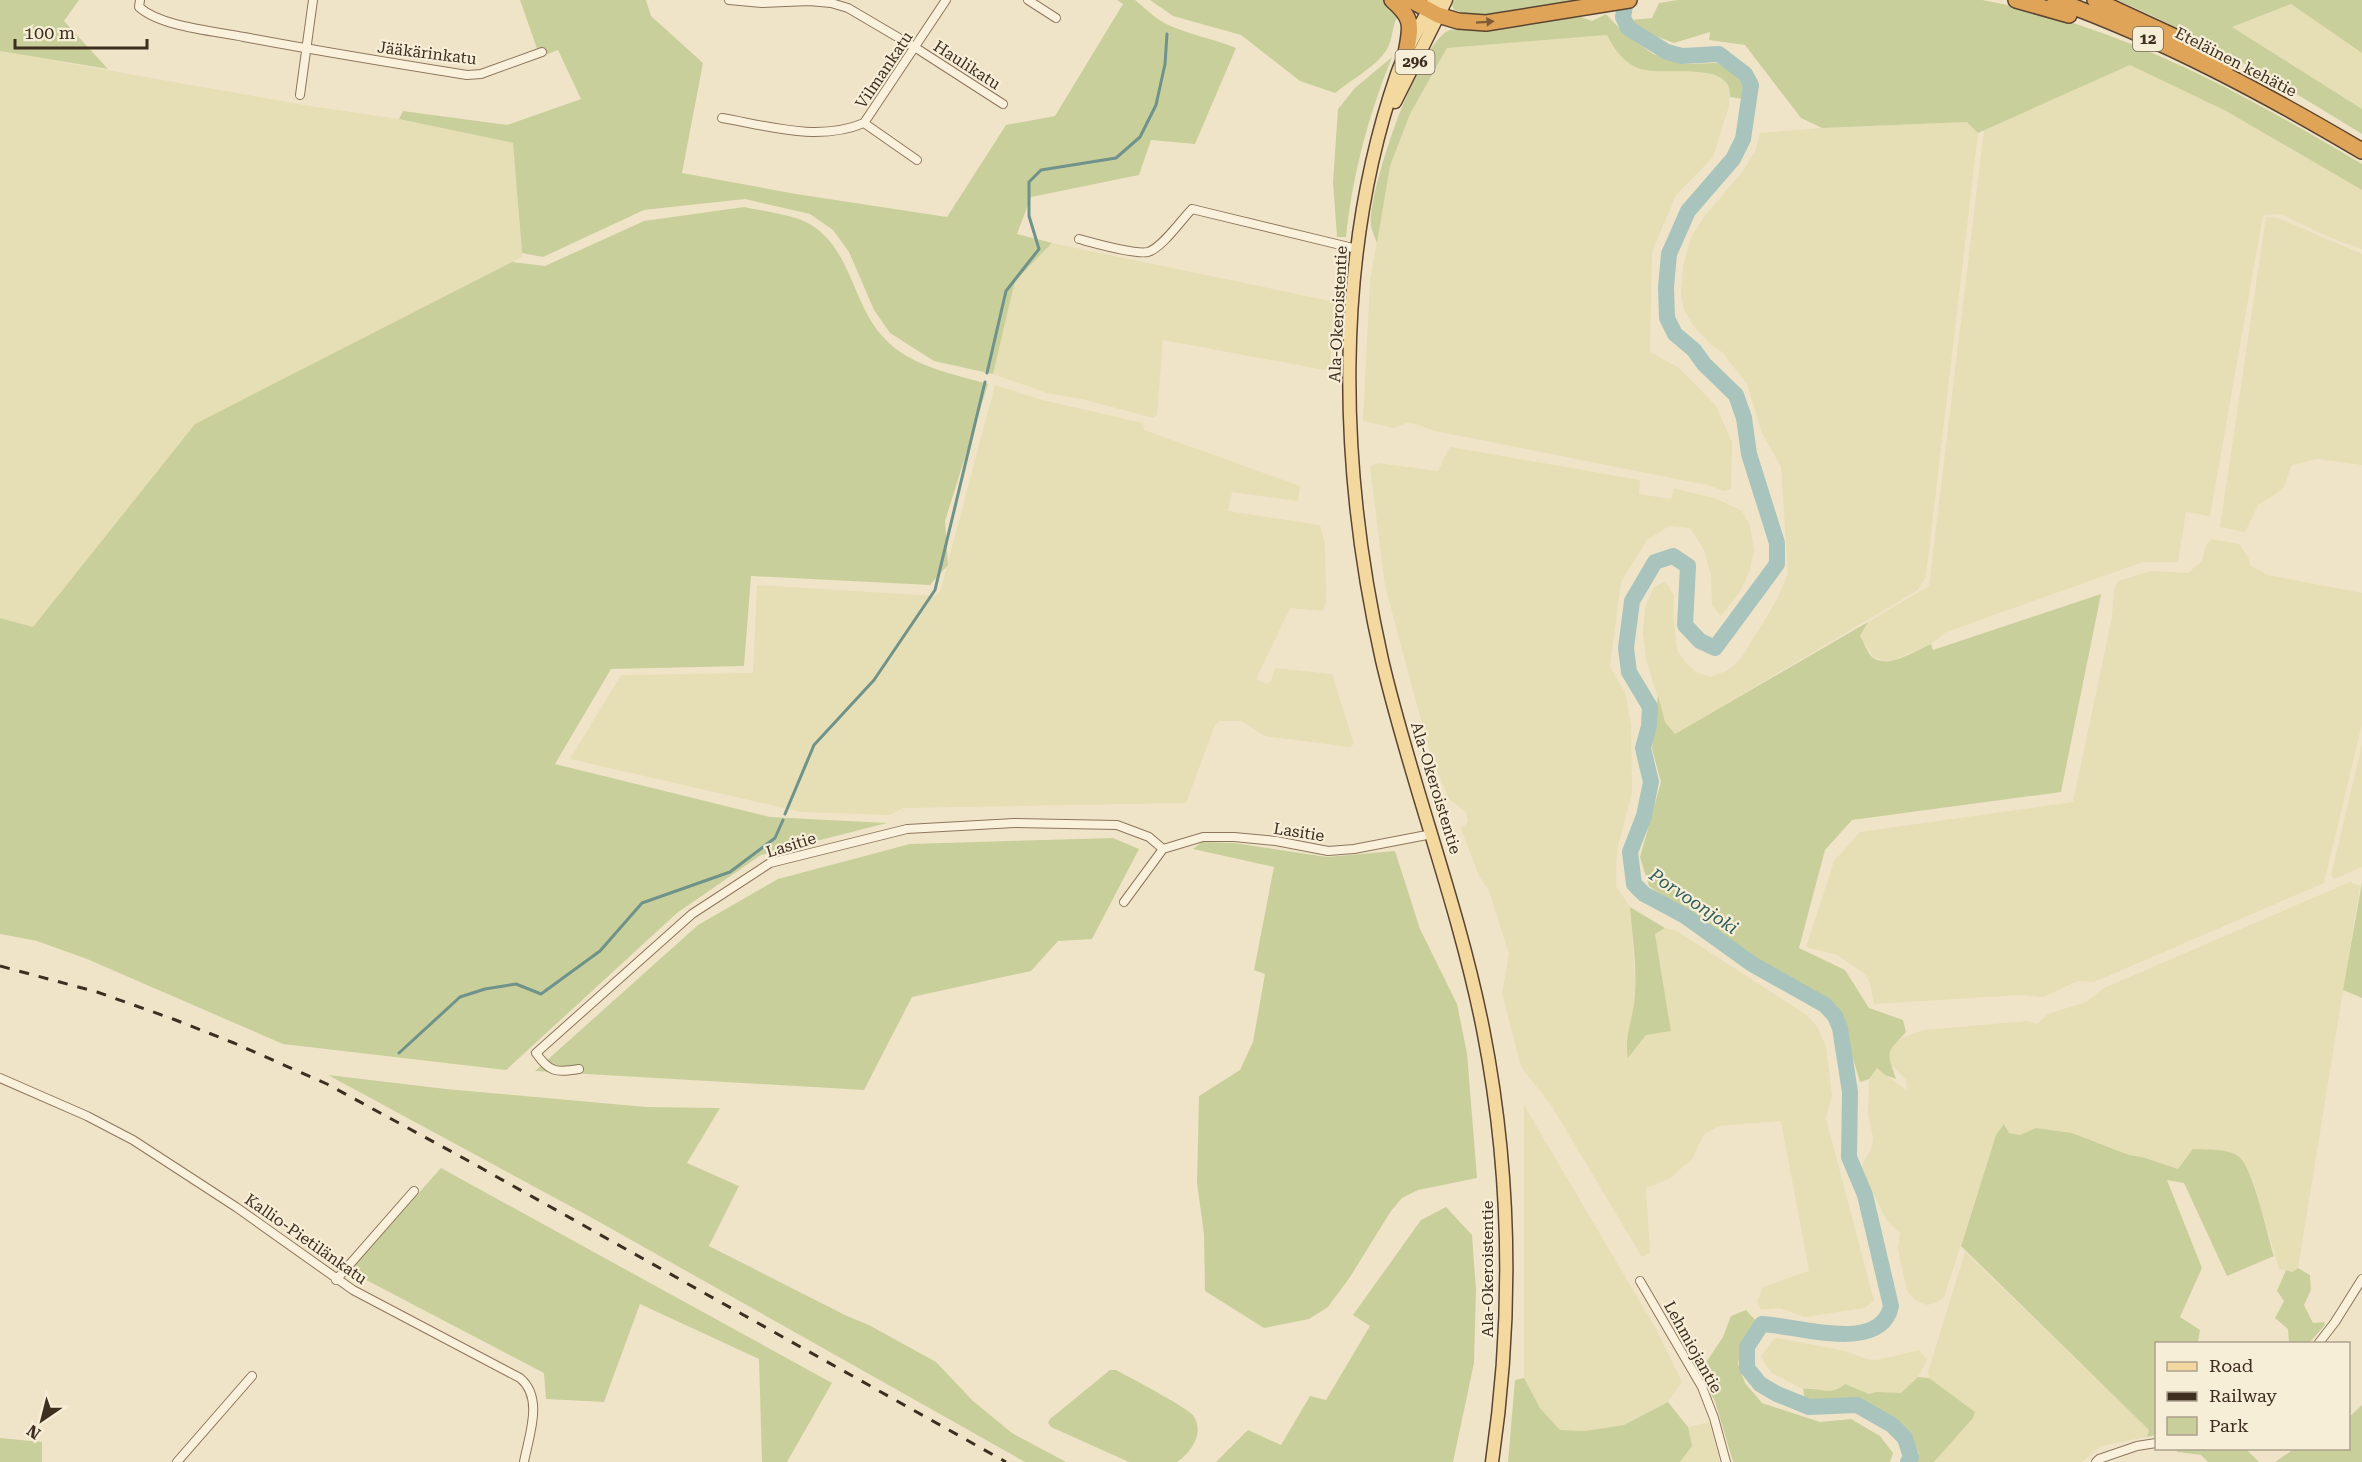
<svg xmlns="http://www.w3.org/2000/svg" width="2362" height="1462" font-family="'Roboto Serif',serif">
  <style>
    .farmland { fill: #e6deb5 }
    .green { fill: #c9cf9b }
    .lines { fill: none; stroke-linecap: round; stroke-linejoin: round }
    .stream { stroke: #6f938a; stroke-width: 3 }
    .river { stroke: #a9c4bc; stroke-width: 16 }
    .street-casing { stroke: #8d765c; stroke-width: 10 }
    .primary-casing { stroke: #5b4430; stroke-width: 15 }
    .highway-casing { stroke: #5b4430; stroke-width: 18 }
    .street { stroke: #faf1dc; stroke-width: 8 }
    .primary { stroke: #f3d9a0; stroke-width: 12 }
    .highway { stroke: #e0a458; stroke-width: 15 }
    .rail { stroke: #3d2e20; stroke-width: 3; stroke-dasharray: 10 10; stroke-linecap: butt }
    .oneway { fill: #7e5d36 }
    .labels { text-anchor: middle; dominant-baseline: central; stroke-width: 4.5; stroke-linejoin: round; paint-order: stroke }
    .shield { fill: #f7eed8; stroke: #756857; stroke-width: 1.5 }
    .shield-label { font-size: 15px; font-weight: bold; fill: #3d2e20 }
    .street-label { font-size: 16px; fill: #3d2e20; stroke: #f7eed8 }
    .water-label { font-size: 18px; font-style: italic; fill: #2f5d5a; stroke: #f7eed8 }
  </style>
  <rect width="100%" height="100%" fill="#f0e4c8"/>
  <path class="farmland" d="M 2291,4 L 2362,53 L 2362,109 L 2232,27 Z
    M 1607,35 L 1616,51 L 1709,73 L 1724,80 L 1730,89 L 1729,106 L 1713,157 L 1676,195 L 1652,252 L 1650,352 L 1679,368 L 1716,406 L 1732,442 L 1731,489 L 1724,491 L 1707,485 L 1435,431 L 1416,424 L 1407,423 L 1394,428 L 1363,421 L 1370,281 L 1390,166 L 1410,114 L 1447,48 Z
    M 0,51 L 310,106 L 399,119 L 513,143 L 522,257 L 195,424 L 33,627 L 0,618 Z
    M 2130,65 L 2226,111 L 2362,190 L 2362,249 L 2331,238 L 2281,214 L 2263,215 L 2210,516 L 2186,512 L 2178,562 L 2143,562 L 1946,632 L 1931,644 L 1896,659 L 1884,661 L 1873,657 L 1860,636 L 1868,622 L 1929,586 L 1984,130 Z
    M 1968,122 L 1978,133 L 1926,576 L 1918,590 L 1675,734 L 1665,722 L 1646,659 L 1643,634 L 1645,607 L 1654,587 L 1664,582 L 1669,586 L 1674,596 L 1673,613 L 1677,650 L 1685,662 L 1696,672 L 1710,677 L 1726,671 L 1740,660 L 1775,603 L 1788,574 L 1781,467 L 1762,433 L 1747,384 L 1722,352 L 1711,345 L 1693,325 L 1684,310 L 1681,293 L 1683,266 L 1691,237 L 1707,213 L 1743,171 L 1755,152 L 1760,133 L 1822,128 Z
    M 2266,217 L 2278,218 L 2362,254 L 2362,465 L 2318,459 L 2292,465 L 2284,486 L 2276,494 L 2258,505 L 2245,532 L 2220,527 Z
    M 1052,243 L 1335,302 L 1330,368 L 1325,370 L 1163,340 L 1157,415 L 1153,418 L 1086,400 L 1047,393 L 993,374 L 1015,281 Z
    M 995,385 L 1042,400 L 1143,423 L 1144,430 L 1300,486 L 1298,501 L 1232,492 L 1228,511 L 1320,525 L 1325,544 L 1326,602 L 1323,611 L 1290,608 L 1256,679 L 1267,684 L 1271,681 L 1275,668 L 1332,674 L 1354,744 L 1350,747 L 1265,736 L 1241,721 L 1219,721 L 1215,725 L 1186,803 L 903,808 L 890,815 L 801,812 L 570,759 L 621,675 L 753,673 L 757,585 L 935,596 L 940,592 Z
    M 1450,447 L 1640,480 L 1639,494 L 1671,499 L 1674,488 L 1717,499 L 1742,511 L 1750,526 L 1754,550 L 1749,573 L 1739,593 L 1721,616 L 1712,605 L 1711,576 L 1704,550 L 1690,528 L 1669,526 L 1647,540 L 1621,582 L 1610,666 L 1626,695 L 1631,725 L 1632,793 L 1617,850 L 1616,886 L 1630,907 L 1636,991 L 1633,1018 L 1626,1048 L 1629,1057 L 1646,1035 L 1671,1030 L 1655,934 L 1665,928 L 1677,931 L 1808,1016 L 1818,1028 L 1826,1047 L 1832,1095 L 1826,1118 L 1874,1301 L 1864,1308 L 1805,1317 L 1780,1308 L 1761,1310 L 1757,1301 L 1763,1287 L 1809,1271 L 1781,1121 L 1719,1126 L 1704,1134 L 1692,1159 L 1669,1179 L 1646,1188 L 1650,1253 L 1642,1257 L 1551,1105 L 1521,1067 L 1502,993 L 1509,954 L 1489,891 L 1479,876 L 1461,829 L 1468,822 L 1466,812 L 1449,799 L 1431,757 L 1385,586 L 1370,467 L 1378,463 L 1438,471 Z
    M 2212,539 L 2239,544 L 2248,557 L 2251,566 L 2268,575 L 2362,593 L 2362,724 L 2324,883 L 2094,982 L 2078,981 L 2043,997 L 2021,995 L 1874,1004 L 1870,983 L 1865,974 L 1837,955 L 1806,947 L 1834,861 L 1860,832 L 2073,802 L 2112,617 L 2114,589 L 2118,581 L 2151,571 L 2188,573 L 2202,561 L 2206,545 Z
    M 2362,745 L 2362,867 L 2334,879 L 2331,875 Z
    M 2350,882 L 2360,886 L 2298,1268 L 2292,1272 L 2279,1269 L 2253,1180 L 2182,1165 L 2178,1169 L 2142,1157 L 2129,1155 L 2072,1133 L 2036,1128 L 2020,1135 L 2009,1133 L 1996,1135 L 1944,1297 L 1936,1303 L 1927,1305 L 1915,1300 L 1907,1291 L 1900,1260 L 1898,1247 L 1900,1233 L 1887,1221 L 1866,1179 L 1862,1165 L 1872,1147 L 1873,1137 L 1868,1115 L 1869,1079 L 1877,1068 L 1907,1091 L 1906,1080 L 1892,1065 L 1889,1054 L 1892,1044 L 1901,1038 L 1924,1030 L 2027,1021 L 2037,1024 L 2048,1014 L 2086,1002 L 2104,988 Z
    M 1524,1105 L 1656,1329 L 1682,1382 L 1668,1402 L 1624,1425 L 1585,1431 L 1560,1430 L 1540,1408 L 1524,1378 Z
    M 1965,1252 L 2149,1430 L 2147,1437 L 2101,1446 L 2082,1462 L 1934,1462 L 1973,1418 L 1975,1412 L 1929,1378 L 1928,1372 Z
    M 1778,1338 L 1845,1351 L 1867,1359 L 1877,1360 L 1919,1350 L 1927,1359 L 1918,1377 L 1901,1393 L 1877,1392 L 1869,1394 L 1840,1389 L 1821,1392 L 1811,1388 L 1803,1389 L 1772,1373 L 1766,1366 L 1761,1356 L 1774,1339 Z
    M 1709,1422 L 1720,1462 L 1680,1462 L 1691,1446 L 1688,1427 Z"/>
  <path class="green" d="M 0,0 L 79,0 L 64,21 L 108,69 L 0,51 Z
    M 520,0 L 646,0 L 651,16 L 703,63 L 682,173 L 796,194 L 947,217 L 1006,125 L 1055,116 L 1123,4 L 1117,0 L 1135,0 C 1147,10 1159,22 1173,27 C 1194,36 1215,39 1236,48 L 1195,144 L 1151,140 L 1139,175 L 1031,197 L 1017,234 L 1052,243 L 1015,281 L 993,374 L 934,361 L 890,333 L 874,310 L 849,252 L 833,230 L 810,214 L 745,199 L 644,210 L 543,257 L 522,253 L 513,143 L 399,119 L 403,111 L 507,125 L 581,99 L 558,50 L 540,57 Z
    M 1150,0 L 1383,0 L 1400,12 C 1391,24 1394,39 1386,51 C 1374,68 1351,80 1335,93 L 1300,81 L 1241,35 L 1173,16 Z
    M 1455,0 L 1576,0 C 1541,6 1487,23 1454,10 L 1452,5 Z
    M 1678,0 L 1982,0 C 2120,25 2242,93 2362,164 L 2362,190 L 2226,111 L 2130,65 L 1978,133 L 1967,122 L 1822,128 L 1801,118 L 1745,45 L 1709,40 L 1710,32 L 1674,43 L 1637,29 L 1630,20 L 1652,18 L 1659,3 Z
    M 2117,0 L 2362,0 L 2362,53 L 2291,4 L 2232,27 L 2362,109 L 2362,134 C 2283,85 2203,37 2117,0 Z
    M 1606,14 L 1624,33 L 1653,54 L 1686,64 L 1717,63 L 1735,74 L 1746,91 L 1744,99 L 1730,97 C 1733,58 1660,78 1638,68 C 1623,62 1614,49 1607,35 L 1447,48 L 1410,114 L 1390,166 L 1377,243 C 1375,238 1372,231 1371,226 C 1367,193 1419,40 1450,30 C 1459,28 1470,30 1478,29 C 1511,26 1545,20 1578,16 L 1592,21 Z
    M 1392,57 C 1368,117 1353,173 1346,237 L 1337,237 L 1333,182 L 1338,109 L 1355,88 Z
    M 744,207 C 762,211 790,214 806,222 C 852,246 851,303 884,338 C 909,366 953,374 988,384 L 945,521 L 948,565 L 930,585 L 751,576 L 744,666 L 611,669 L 555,764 L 770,817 L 887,823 L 761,855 L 677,913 L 506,1070 L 283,1044 L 87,959 L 37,941 L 0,934 L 0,618 L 33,627 L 195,424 L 512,262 L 545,266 L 644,221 Z
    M 2101,594 L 2061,792 L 1852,820 L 1825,850 L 1799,948 L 1845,970 L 1869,1008 L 1903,1020 L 1906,1032 C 1886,1054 1886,1049 1896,1079 L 1885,1075 L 1877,1068 L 1869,1079 L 1860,1082 L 1839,1012 L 1828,998 L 1754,959 L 1649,886 L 1640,857 L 1661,782 L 1652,749 L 1658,696 L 1665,722 L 1675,734 L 1868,622 L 1860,636 C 1864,642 1867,652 1872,657 C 1887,670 1917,650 1931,644 L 1933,650 Z
    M 1113,838 L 1139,849 L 1092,939 L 1058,941 L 1031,971 L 912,997 L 864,1090 L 535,1071 L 698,925 L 778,879 L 910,844 Z
    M 1202,842 L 1234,843 L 1327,857 L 1395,851 L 1420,929 L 1457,1004 L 1467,1053 L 1477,1178 L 1418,1190 L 1402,1198 L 1391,1211 L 1350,1277 L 1328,1307 L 1309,1319 L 1264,1328 L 1205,1291 L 1204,1234 L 1197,1183 L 1199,1096 L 1240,1070 L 1253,1042 L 1265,974 L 1254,970 L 1274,867 L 1193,849 Z
    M 2362,882 L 2362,998 L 2343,990 Z
    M 1630,907 L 1665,928 L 1655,934 L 1671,1031 L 1646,1035 L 1628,1058 C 1623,1038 1635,1014 1635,993 C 1637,965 1632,935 1630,907 Z
    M 328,1075 L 446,1089 L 646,1107 L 720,1108 L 687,1163 L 739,1186 L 709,1246 L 847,1316 L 869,1325 L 936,1362 L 973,1401 L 1012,1433 L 1066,1462 L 1025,1462 L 594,1219 Z
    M 2004,1124 L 2009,1133 L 2020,1135 L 2036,1128 L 2072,1133 L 2129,1155 L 2142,1157 L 2178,1169 L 2193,1149 C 2206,1150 2227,1148 2238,1156 C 2253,1166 2268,1237 2274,1256 L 2227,1276 L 2184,1183 L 2167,1180 L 2202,1268 L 2180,1317 L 2200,1330 L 2198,1343 L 2156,1344 L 2156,1435 L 2147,1437 L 2149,1430 L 1961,1246 L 1996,1135 Z
    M 441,1168 L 832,1383 L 787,1462 L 762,1462 L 759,1359 L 640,1304 L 604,1402 L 546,1399 L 544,1373 L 349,1271 Z
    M 1446,1207 L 1472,1235 L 1476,1290 L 1474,1363 L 1453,1462 L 1216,1462 L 1248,1430 L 1281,1445 L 1310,1396 L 1326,1400 L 1370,1326 L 1353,1315 L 1421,1220 Z
    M 2298,1268 L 2310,1275 L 2311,1290 L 2304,1305 L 2313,1323 L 2324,1322 L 2325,1325 L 2309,1343 L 2289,1343 L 2288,1329 L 2275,1318 L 2284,1301 L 2277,1291 L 2286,1270 L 2292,1272 Z
    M 1746,1310 L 1756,1321 L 1741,1346 L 1738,1364 L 1745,1383 L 1762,1403 L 1820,1422 L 1851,1419 L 1880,1436 L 1893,1453 L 1890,1462 L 1733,1462 L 1715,1401 L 1699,1373 L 1723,1337 L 1731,1316 Z
    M 1110,1370 L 1116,1370 L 1125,1375 C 1137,1381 1187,1408 1193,1415 C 1205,1433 1192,1451 1177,1462 L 1129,1462 L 1051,1427 L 1048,1423 L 1050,1419 Z
    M 1918,1377 L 1929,1378 L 1975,1412 L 1973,1418 L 1934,1462 L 1912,1462 L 1919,1453 C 1907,1431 1886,1409 1861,1402 C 1847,1398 1820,1401 1805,1401 L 1803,1389 C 1819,1387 1830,1397 1845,1384 L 1869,1394 L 1877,1392 L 1901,1393 Z
    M 1524,1378 L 1540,1408 L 1560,1430 L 1585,1431 L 1624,1425 L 1668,1402 L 1688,1427 L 1692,1446 L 1680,1462 L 1508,1462 L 1515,1380 Z
    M 2362,1405 L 2362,1462 L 2275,1462 L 2294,1449 L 2348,1448 L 2349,1417 Z
    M 0,1438 L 42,1442 L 42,1462 L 0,1462 Z
    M 2176,1449 L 2246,1449 L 2259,1462 L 2208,1462 L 2201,1455 L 2177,1452 Z"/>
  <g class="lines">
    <path class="stream" d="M 987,373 L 1006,291 L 1039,249 L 1029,216 L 1029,182 L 1041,170 L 1116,158 L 1140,137 L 1156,105 L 1165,64 L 1167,34
      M 785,814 L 814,745 L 874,680 L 935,590 L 985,382
      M 399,1053 L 460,997 L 485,989 L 516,984 L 541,994 L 600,951 L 642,903 L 730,872 L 775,838 L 783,820"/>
    <path class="river" d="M 1626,0 L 1623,17 L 1628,28 L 1667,52 L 1682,56 L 1719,54 L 1745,74 L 1751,85 L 1743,139 L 1733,159 L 1688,211 L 1669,254 L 1666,287 L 1667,318 L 1675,334 L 1694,350 L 1704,364 L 1736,395 L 1744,418 L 1749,454 L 1777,543 L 1777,564 L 1715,648 L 1700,641 L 1685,625 L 1688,566 L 1673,556 L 1655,562 L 1632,601 L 1626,648 L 1629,672 L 1650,707 L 1649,726 L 1643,748 L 1651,782 L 1644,816 L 1630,852 L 1634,884 L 1644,894 L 1685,916 L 1752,964 L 1825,1005 L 1835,1016 L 1840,1028 L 1850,1092 L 1849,1157 L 1865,1195 L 1891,1306 C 1881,1355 1794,1325 1762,1324 L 1747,1347 L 1747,1368 L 1760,1384 L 1777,1394 L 1809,1407 L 1857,1405 L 1892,1425 L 1905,1438 L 1911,1457 L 1908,1462"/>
    <defs>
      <path id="street" d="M 140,0 L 139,7 C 161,27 215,31 244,37 C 318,51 392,63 467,75 L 481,74 L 542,52
        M 729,0 L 762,3 L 809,1 L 831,3 L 848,8 L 916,48 L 1003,104
        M 1028,0 L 1056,18
        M 300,95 L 313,0
        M 722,118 C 768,126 819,142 864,123 L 946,0
        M 864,123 L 917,160
        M 1079,239 C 1094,243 1135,255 1148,252 C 1162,248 1182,219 1192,209 L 1357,249
        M 1124,902 L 1163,849 L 1203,837 L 1234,837 L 1276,841 L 1328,851 L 1354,849 L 1432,834
        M 579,1069 C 556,1073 549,1072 536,1053 L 692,914 L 770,863 L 907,829 L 1014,823 L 1117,825 L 1149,837 L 1163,849
        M 0,1078 L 87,1116 L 133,1140 L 236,1207 L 353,1290 L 520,1378 C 544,1398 529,1435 524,1462
        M 336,1280 L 414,1191
        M 1640,1281 L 1702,1387 L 1714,1418 L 1726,1462
        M 2318,1344 L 2335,1322 L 2362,1279
        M 177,1462 L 252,1376
        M 2096,1462 L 2099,1459 L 2137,1446 L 2156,1443"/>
      <path id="primary" d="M 1434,0 C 1421,24 1406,48 1397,74 C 1333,260 1339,469 1382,660 C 1411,784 1458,903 1483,1029 C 1511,1171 1513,1319 1492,1462
        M 1395,102 L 1446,0"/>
      <path id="highway" d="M 1392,0 C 1414,19 1411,26 1406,53
        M 1410,0 L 1438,15 L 1458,21 L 1486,23 L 1629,0
        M 2016,0 L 2069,15
        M 2055,0 C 2163,39 2264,93 2362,151
        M 2095,0 L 2175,37 L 2227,65"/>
    </defs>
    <use href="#street" class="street-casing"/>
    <use href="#primary" class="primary-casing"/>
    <use href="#highway" class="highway-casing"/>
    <use href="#street" class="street"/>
    <use href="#primary" class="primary"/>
    <use href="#highway" class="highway"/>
    <path class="rail" d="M 0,966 L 97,992 L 173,1019 L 234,1043 L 327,1084 L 465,1159 L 1006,1462"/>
  </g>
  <defs><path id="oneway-solid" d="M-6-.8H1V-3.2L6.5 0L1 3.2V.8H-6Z" transform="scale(1.5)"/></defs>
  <use class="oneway" href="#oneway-solid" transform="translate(1485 22) rotate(-4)"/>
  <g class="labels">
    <g class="shield">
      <rect x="2133" y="27" width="30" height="24" rx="4.5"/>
      <rect x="1395.5" y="50" width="39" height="24" rx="4.5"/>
    </g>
    <g class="shield-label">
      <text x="2148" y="39">12</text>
      <text x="1415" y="62">296</text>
    </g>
    <g class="street-label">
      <text transform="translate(427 53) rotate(7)">Jääkärinkatu</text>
      <text transform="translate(2236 62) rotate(27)">Eteläinen kehätie</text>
      <text transform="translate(967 65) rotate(33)">Haulikatu</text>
      <text transform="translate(884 70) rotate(-56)">Vilmankatu</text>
      <text transform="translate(1338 314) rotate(-87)">Ala-Okeroistentie</text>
      <text transform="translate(1436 788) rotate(73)">Ala-Okeroistentie</text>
      <text transform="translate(1299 832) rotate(9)">Lasitie</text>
      <text transform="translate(791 845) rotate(-17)">Lasitie</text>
      <text transform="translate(306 1239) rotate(35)">Kallio-Pietilänkatu</text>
      <text transform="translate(1487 1269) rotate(-90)">Ala-Okeroistentie</text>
      <text transform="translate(1693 1347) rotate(61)">Lehmiojantie</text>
    </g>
    <g class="water-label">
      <text transform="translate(1694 901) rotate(34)">Porvoonjoki</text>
    </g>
  </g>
  <rect x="2155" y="1342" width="195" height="108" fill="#f7eed8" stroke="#ada18e" stroke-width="1.5"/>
  <rect x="2167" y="1362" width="30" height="9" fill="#f3d9a0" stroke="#ada18e" stroke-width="1.5"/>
  <text x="2209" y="1372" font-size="18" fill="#3d2e20">Road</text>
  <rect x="2167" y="1392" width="30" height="9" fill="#3d2e20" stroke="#ada18e" stroke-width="1.5"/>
  <text x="2209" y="1402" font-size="18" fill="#3d2e20">Railway</text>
  <rect x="2167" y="1417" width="30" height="18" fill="#c9cf9b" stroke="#ada18e" stroke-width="1.5"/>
  <text x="2209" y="1432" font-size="18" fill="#3d2e20">Park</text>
  <g transform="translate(42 1420) rotate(215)" stroke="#f7eed8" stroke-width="4.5" paint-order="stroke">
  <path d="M0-4.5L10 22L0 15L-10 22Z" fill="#3d2e20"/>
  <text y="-9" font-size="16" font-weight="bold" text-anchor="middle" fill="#3d2e20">N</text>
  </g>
  <path d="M15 39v9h132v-9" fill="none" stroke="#3d2e20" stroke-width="3"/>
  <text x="24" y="39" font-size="18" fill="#3d2e20" stroke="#f7eed8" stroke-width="4.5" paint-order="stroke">100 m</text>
</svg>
